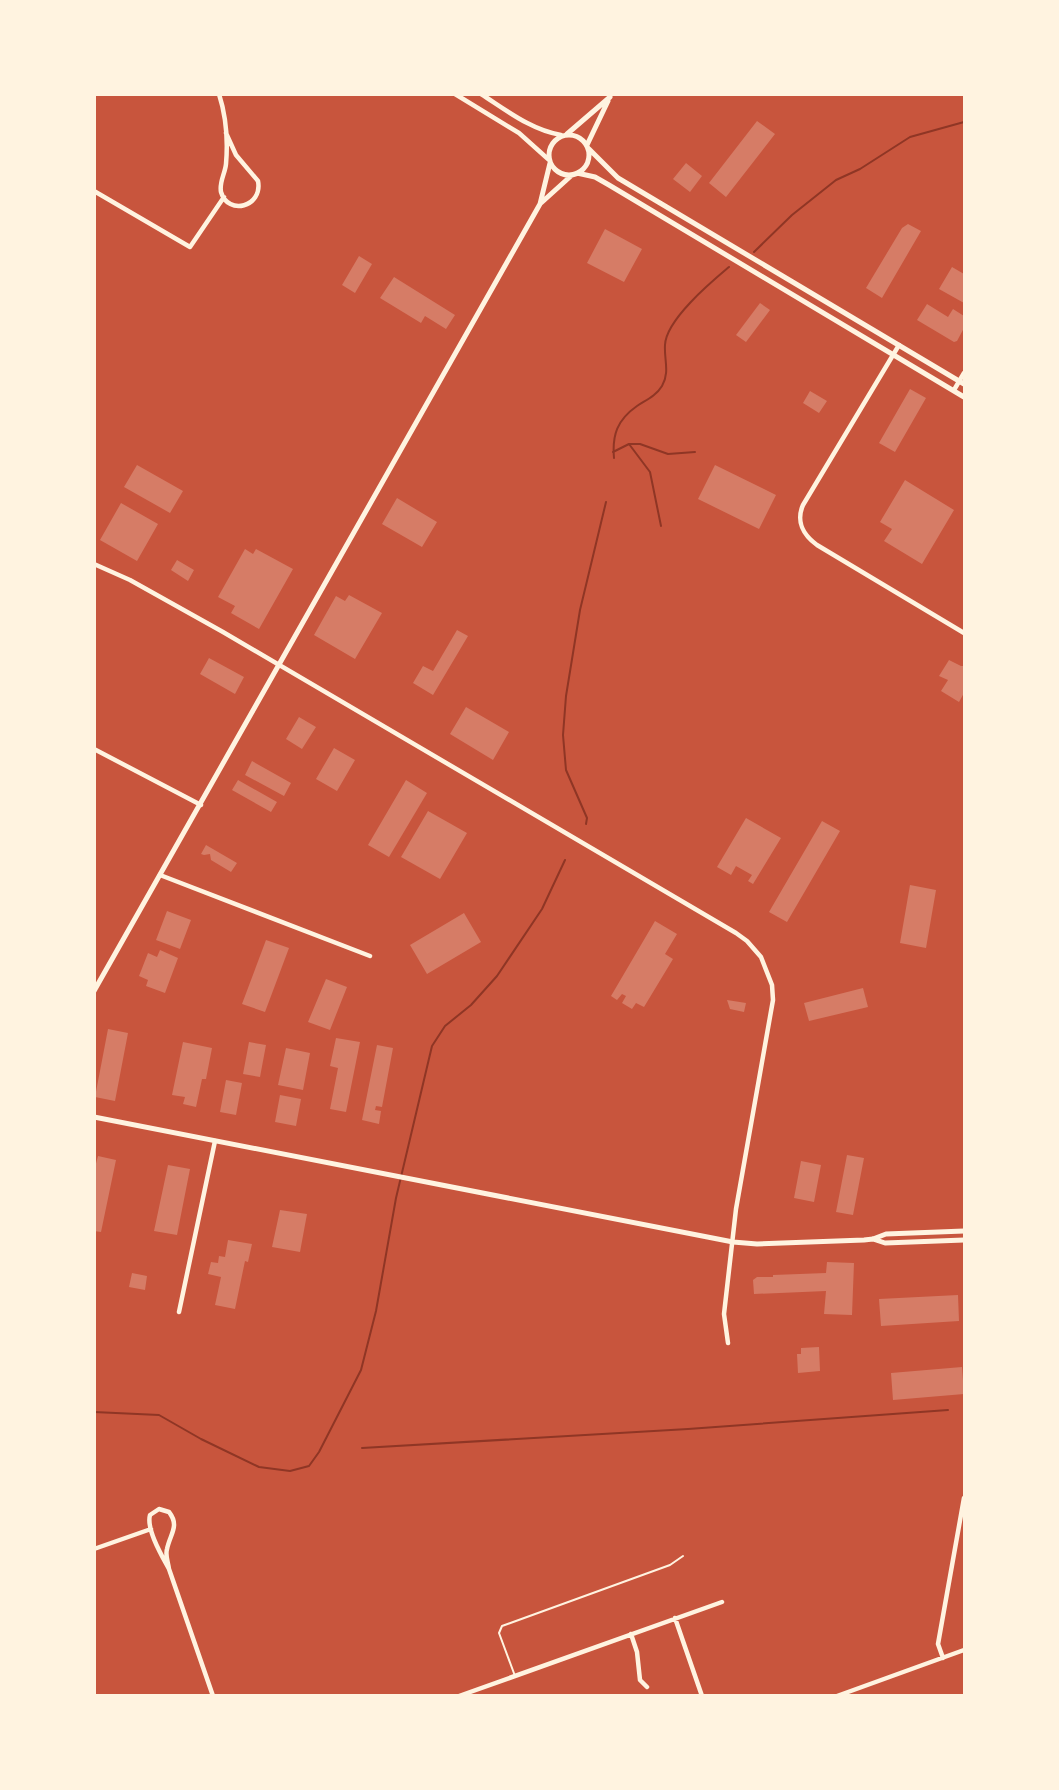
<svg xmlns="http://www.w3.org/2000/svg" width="1059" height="1790" font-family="'Space Grotesk',sans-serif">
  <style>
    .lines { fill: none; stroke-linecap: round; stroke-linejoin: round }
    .stream { stroke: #8f3625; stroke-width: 2 }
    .building { fill: #d67c66 }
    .service { stroke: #fff3e0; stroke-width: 2 }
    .minor { stroke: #fff3e0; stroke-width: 4.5 }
    .tertiary { stroke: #fff3e0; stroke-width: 5 }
  </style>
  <rect width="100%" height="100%" fill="#c8553d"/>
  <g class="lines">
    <path class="stream" d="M 754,252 L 792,215 L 836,180 L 860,169 L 910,137 L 964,122
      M 629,444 L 640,444 L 668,454 L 695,452
      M 613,452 L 629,444 L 650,472 L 661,526
      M 614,458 C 612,435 617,420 637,406 C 646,400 656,396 662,386 C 670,372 664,360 665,345 C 666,320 710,283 729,267
      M 586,824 L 587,818 L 566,770 L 563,735 L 566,696 L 580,610 L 606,502
      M 94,1412 L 159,1415 L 201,1439 L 259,1467 L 290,1471 L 309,1466 L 319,1452 L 361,1370 L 376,1311 L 396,1198 L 432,1046 L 445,1026 L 471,1005 L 497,976 L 542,909 L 565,860
      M 362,1448 L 688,1429 L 948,1410"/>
  </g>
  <path class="building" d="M 757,121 L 775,134 L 726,197 L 709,183 Z
    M 686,163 L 702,176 L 690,192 L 673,179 Z
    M 908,224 L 921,231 L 882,298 L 866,288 L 902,228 Z
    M 605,229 L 642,249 L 624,282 L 587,263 Z
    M 359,256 L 372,264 L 355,293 L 342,285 Z
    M 952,267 L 964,274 L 964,303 L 939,289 Z
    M 394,277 L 455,315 L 446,329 L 425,316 L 421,323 L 380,298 Z
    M 760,303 L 770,310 L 746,342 L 736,335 Z
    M 927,304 L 948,317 L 953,309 L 964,316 L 964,328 L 957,341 L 954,342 L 917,320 Z
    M 910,389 L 926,398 L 895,452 L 879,443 Z
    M 810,391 L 827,401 L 819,413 L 803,403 Z
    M 137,465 L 183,491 L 170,513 L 124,487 Z
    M 715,465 L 776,495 L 759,529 L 698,499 Z
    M 905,480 L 954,510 L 922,564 L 884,541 L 892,529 L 880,522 Z
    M 397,498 L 437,522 L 422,547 L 382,524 Z
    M 121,503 L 158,524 L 137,561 L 100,540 Z
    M 245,549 L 253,554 L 256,549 L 293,569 L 259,629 L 231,613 L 235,606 L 218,597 Z
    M 177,560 L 194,570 L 188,581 L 171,570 Z
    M 349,595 L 382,613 L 355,659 L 314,635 L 336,596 L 345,601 Z
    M 457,630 L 468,636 L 433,695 L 413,683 L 423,666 L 433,671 Z
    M 209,658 L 244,677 L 235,694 L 200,674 Z
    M 949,660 L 961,666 L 964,666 L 964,693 L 959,702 L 941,691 L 948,680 L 939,676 Z
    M 466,707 L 509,732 L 493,760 L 450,734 Z
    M 299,717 L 316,727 L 302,749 L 286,739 Z
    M 334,748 L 355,760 L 337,791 L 316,779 Z
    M 252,761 L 291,783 L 284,796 L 245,775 Z
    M 238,780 L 277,802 L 271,812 L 232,790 Z
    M 406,780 L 427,793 L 389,857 L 368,845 Z
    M 428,811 L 467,833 L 440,879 L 401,857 Z
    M 746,818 L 781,838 L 753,884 L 748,881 L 752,875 L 736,866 L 731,875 L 717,867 Z
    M 822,821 L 840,831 L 787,922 L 769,912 Z
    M 206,845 L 237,863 L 231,872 L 211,860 L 210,854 L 204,855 L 201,854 Z
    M 910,885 L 936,890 L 926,948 L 900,943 Z
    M 167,911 L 191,920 L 180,949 L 156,940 Z
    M 464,913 L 481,942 L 427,974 L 410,945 Z
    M 655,921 L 677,934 L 665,954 L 673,959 L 644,1007 L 636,1003 L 632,1009 L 622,1003 L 626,996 L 622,994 L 617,1000 L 611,996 Z
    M 266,940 L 289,948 L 265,1012 L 242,1004 Z
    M 160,950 L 178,958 L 165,993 L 146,986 L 148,980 L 139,976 L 148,953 L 157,957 Z
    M 326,979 L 347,987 L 330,1030 L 308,1022 Z
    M 863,988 L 868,1007 L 809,1021 L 804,1003 Z
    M 727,1000 L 746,1003 L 744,1012 L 730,1009 Z
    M 108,1029 L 128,1033 L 115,1101 L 95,1097 Z
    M 336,1038 L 360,1042 L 346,1112 L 330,1109 L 338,1068 L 330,1066 Z
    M 183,1042 L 212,1048 L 206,1079 L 202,1079 L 196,1107 L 183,1104 L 185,1097 L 172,1095 Z
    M 249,1042 L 266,1045 L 260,1077 L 243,1074 Z
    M 377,1045 L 393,1048 L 382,1107 L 376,1106 L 375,1110 L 381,1111 L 379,1124 L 362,1120 Z
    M 286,1048 L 310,1053 L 303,1090 L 278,1085 Z
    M 226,1080 L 242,1083 L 236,1115 L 220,1112 Z
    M 280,1095 L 301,1099 L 296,1126 L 275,1122 Z
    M 847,1155 L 864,1158 L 853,1215 L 836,1212 Z
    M 98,1156 L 116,1160 L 101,1232 L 94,1231 L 94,1171 Z
    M 801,1161 L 821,1165 L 814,1202 L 794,1198 Z
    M 168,1165 L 190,1169 L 177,1235 L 154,1231 Z
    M 280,1210 L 307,1214 L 300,1252 L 272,1247 Z
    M 228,1240 L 252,1244 L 248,1262 L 245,1261 L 235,1309 L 215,1305 L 221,1277 L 208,1274 L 211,1262 L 218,1263 L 219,1256 L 225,1257 Z
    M 827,1262 L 854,1263 L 852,1315 L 824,1314 L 826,1291 L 754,1294 L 753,1280 L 757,1277 L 773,1277 L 773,1275 L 826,1273 Z
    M 132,1273 L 147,1276 L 145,1290 L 129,1287 Z
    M 958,1295 L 959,1321 L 881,1326 L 879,1299 Z
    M 819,1347 L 820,1371 L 798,1373 L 797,1354 L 801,1354 L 801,1348 Z
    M 962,1367 L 964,1394 L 893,1400 L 891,1373 Z"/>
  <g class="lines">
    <path class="service" d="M 515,1676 L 499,1633 L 502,1626 L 670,1565 L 683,1556"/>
    <path class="minor" d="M 219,94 C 226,116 228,141 226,164 C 225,174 219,182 221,192 C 228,216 263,207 258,181 L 236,155 L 226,133
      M 455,94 L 519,133 L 548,159
      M 481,94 C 506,110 531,130 561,135
      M 94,191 L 190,247 L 224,197
      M 899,345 L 803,505 C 796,521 803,535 817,545 L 964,633
      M 954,390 L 964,373
      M 94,564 L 130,580 L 223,632 L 736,933 L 747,941 L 761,957 L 772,985 L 773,1000 L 736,1209 L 724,1314 L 728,1343
      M 94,749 L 201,805
      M 160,875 L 370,956
      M 179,1312 L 215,1141
      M 94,1549 L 151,1529
      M 169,1569 C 162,1556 146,1529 150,1515 L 159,1509 L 169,1512 C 180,1526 170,1534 167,1549 C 165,1555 168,1562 169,1569 L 213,1696
      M 675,1618 L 702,1696
      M 631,1634 L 637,1652 L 640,1680 L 647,1687
      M 943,1658 L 938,1644 L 964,1498
      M 459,1696 L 722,1602
      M 837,1696 L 964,1650"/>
    <path class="tertiary" d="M 567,134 L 610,97
      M549 155a20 20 0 1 1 40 0a20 20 0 1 1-40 0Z
      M 587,145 L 608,101
      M 589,149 L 618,178 L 964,384
      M 577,173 L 595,177 L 609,185 L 964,397
      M 541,203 L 572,175
      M 94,991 L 540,204 L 550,163
      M 94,1117 L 733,1242 L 757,1244 L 864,1240 L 873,1239 L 886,1234 L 964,1231
      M 873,1239 L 885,1243 L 964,1240"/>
  </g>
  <rect width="1059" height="1790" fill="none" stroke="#fff3e0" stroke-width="192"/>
</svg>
